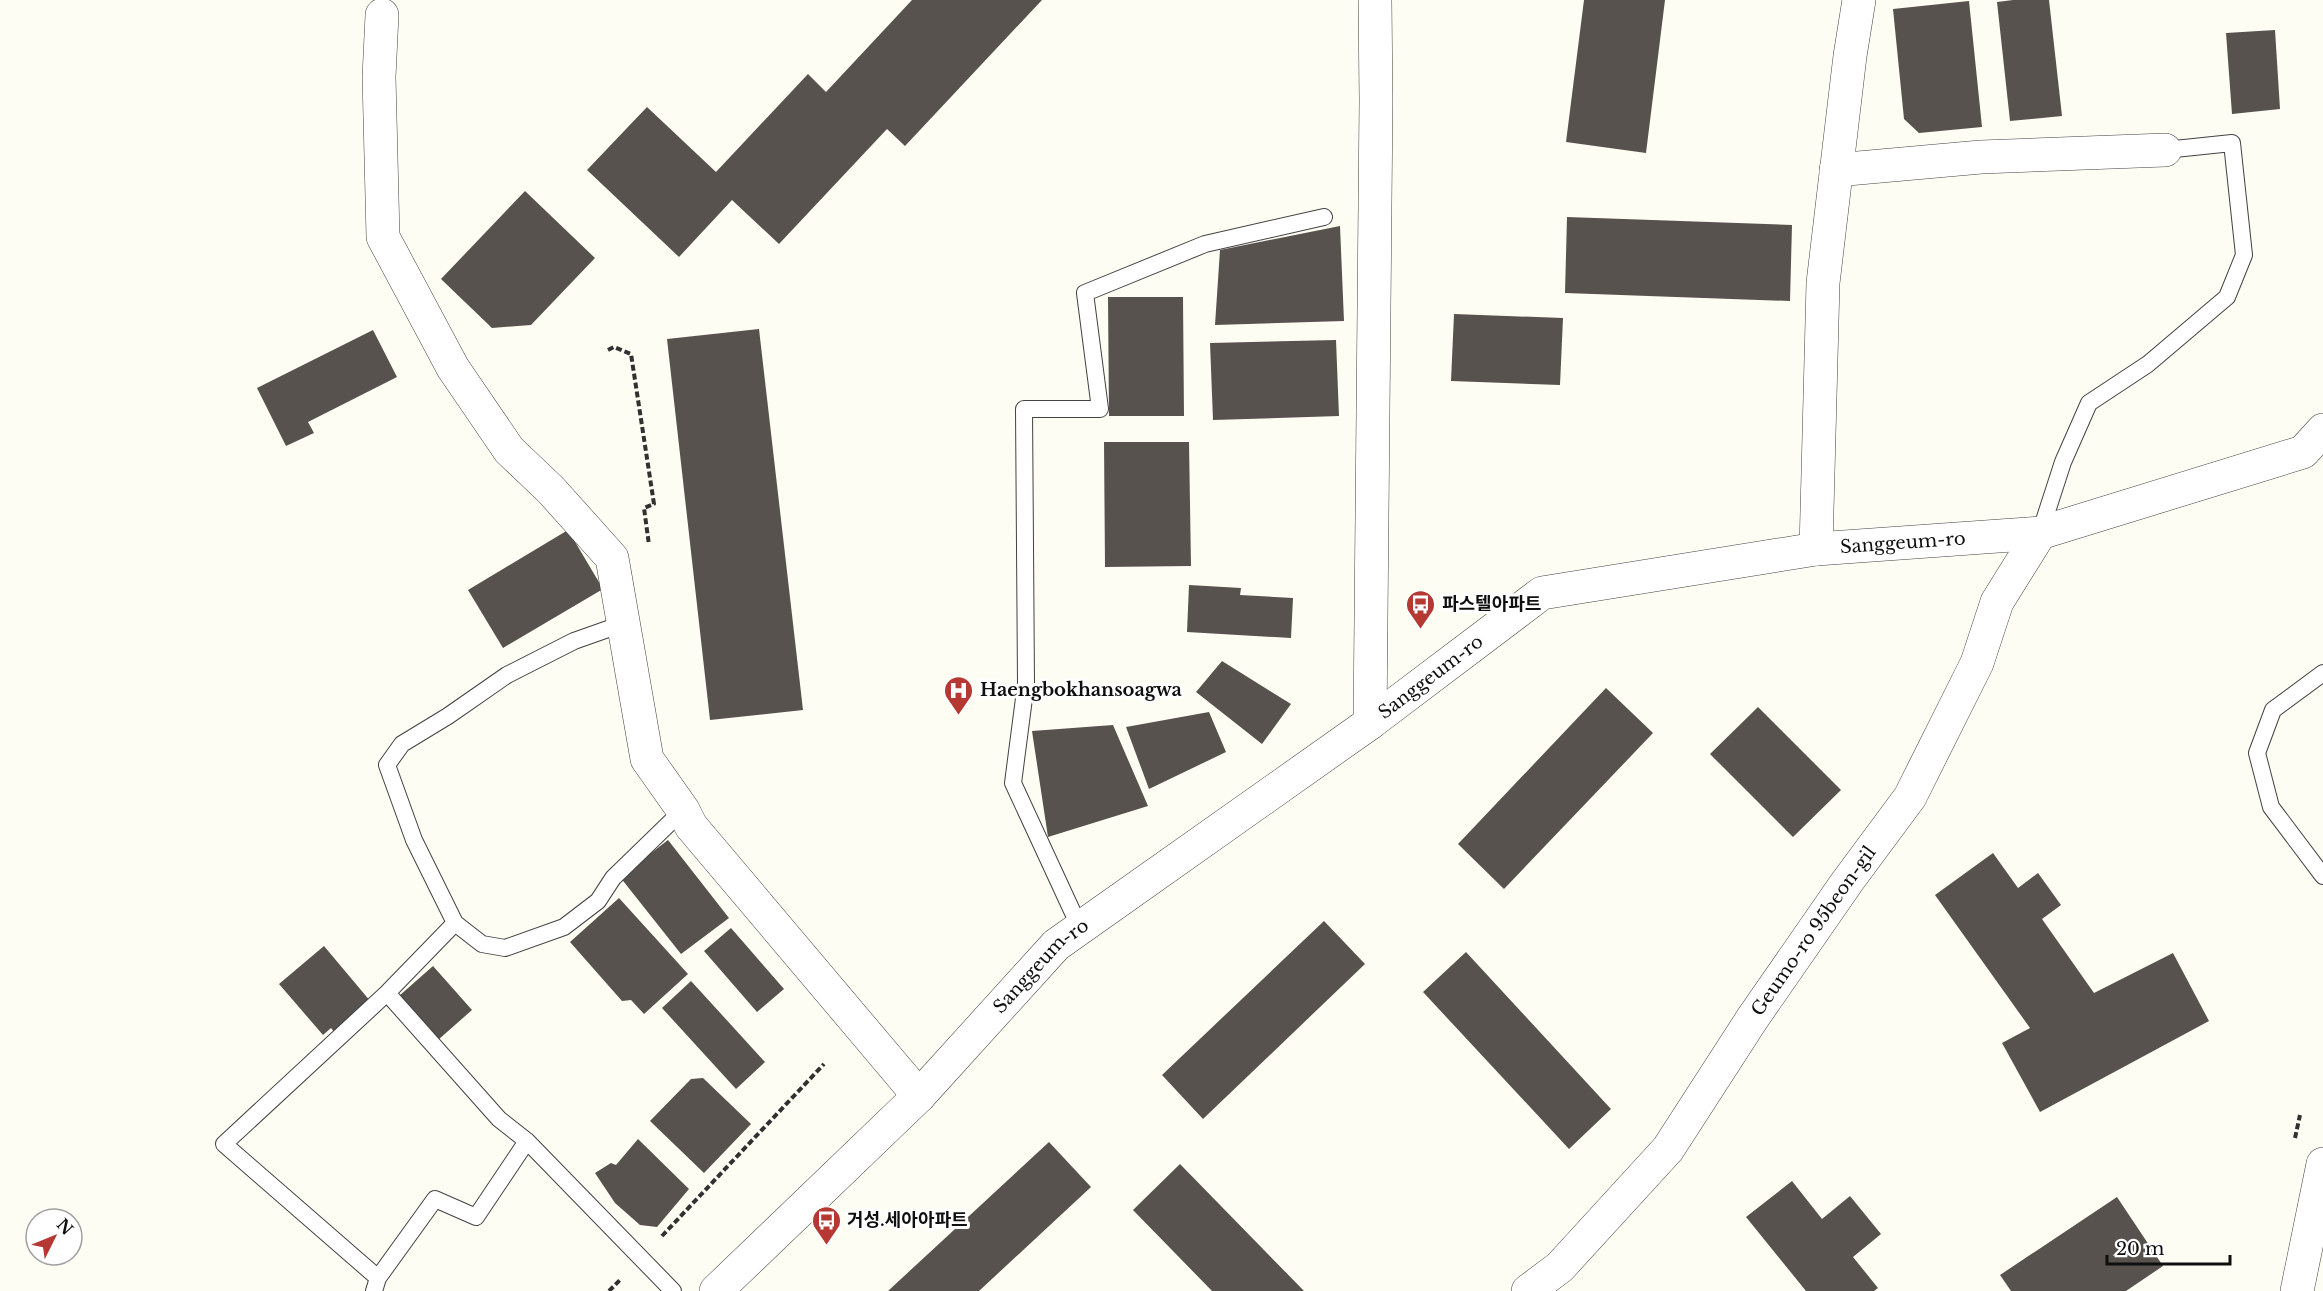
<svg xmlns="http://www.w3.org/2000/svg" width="2323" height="1291" font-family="'Libre Baskerville','Noto Sans KR',serif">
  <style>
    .building { fill: #57524d }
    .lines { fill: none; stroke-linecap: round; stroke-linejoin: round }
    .service-casing { stroke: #424242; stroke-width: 18 }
    .minor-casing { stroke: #424242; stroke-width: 34 }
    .path { stroke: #313131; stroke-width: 4; stroke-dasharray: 6 3; stroke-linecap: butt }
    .service { stroke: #fff; stroke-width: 16 }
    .minor { stroke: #fff; stroke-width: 33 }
    .labels { text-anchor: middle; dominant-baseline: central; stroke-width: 6; stroke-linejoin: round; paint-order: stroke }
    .street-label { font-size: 18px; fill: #0f0f0f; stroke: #fff }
    .poi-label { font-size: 18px; font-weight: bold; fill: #0f0f0f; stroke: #fff; text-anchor: start }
  </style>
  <rect width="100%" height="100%" fill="#fefdf3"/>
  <path class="building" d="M 912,0 L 1042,0 L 905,146 L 887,129 L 779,244 L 732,200 L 679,257 L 587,170 L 647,107 L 716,172 L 808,74 L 826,92 Z
    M 1584,0 L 1665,0 L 1646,153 L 1566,142 Z
    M 2013,0 L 2049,0 L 2062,116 L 2010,121 L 1997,2 Z
    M 1969,1 L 1982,127 L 1919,133 L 1904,119 L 1893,9 Z
    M 2275,30 L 2280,109 L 2232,114 L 2226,33 Z
    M 525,191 L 595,258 L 531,325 L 492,328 L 441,279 Z
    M 1567,217 L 1792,225 L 1790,301 L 1565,293 Z
    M 1340,226 L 1344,321 L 1215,325 L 1220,250 Z
    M 1108,297 L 1183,297 L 1184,416 L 1109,416 Z
    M 1454,314 L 1563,318 L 1560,385 L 1451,381 Z
    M 759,329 L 803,710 L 710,720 L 667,339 Z
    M 373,330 L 397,377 L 308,422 L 314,433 L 286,446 L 257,388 Z
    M 1336,340 L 1339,416 L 1213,420 L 1210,343 Z
    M 1104,442 L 1189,442 L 1191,566 L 1105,567 Z
    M 568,530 L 603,589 L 503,648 L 468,590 Z
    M 1189,585 L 1241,588 L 1240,595 L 1293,598 L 1291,638 L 1187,632 Z
    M 1222,661 L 1291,704 L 1262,744 L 1196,692 Z
    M 1606,688 L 1653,733 L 1504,889 L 1458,844 Z
    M 1758,707 L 1841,790 L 1793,837 L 1710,754 Z
    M 1209,712 L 1226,752 L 1149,789 L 1126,727 Z
    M 1113,725 L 1148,806 L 1048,837 L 1032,731 Z
    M 668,840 L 729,918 L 681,954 L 620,877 Z
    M 1993,853 L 2018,888 L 2038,873 L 2061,905 L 2042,919 L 2094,993 L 2173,953 L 2209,1021 L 2040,1112 L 2002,1043 L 2030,1028 L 1935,895 Z
    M 619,898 L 688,974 L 644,1014 L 631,1000 L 622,1001 L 570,942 Z
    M 1324,921 L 1365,964 L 1203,1119 L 1162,1075 Z
    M 731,928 L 784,989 L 757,1012 L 704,951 Z
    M 324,946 L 371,1002 L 335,1033 L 331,1028 L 323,1035 L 279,984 Z
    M 1466,952 L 1611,1109 L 1569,1149 L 1423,992 Z
    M 433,966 L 472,1010 L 438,1040 L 399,996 Z
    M 691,981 L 765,1062 L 736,1089 L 662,1008 Z
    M 703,1078 L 751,1124 L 704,1173 L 650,1121 L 691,1079 Z
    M 638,1139 L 689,1189 L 657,1227 L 640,1225 L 615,1203 L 595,1173 L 611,1163 L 616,1165 Z
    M 1049,1142 L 1091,1187 L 979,1291 L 888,1291 Z
    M 1180,1164 L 1304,1291 L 1212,1291 L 1133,1210 Z
    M 1792,1181 L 1822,1219 L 1850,1196 L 1881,1234 L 1853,1257 L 1878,1288 L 1874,1291 L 1806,1291 L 1746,1217 Z
    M 2117,1197 L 2163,1266 L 2126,1291 L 2011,1291 L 2000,1275 Z"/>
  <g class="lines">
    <defs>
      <path id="service" d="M 2040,533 L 2063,462 L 2089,403 L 2148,364 L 2227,297 L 2244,255 L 2232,143 L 2165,150
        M 2323,673 L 2273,710 L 2257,753 L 2271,807 L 2323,876
        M 455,923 L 482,944 L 505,948 L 564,927 L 598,901 L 613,878 L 683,810
        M 1080,928 L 1013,783 L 1026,683 L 1024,409 L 1100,409 L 1085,293 L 1205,244 L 1324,217
        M 387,993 L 499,1119 L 527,1141 L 673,1291
        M 378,1278 L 435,1199 L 476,1217 L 527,1141
        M 374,1291 L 378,1278 L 224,1144 L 387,993 L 455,923 L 414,840 L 387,765 L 402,744 L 448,716 L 507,675 L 574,641 L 625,623"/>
      <g id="minor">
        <path d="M 382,15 L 379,77 L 383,237 L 453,368 L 509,450 L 551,490 L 612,558 L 647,759 L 683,810 L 691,826 L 919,1096"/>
        <path d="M 1836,170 L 1981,157 L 2165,150"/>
        <path d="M 1816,549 L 1823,283 L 1850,56 L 1859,0"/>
        <path d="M 1370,723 L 1376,101 L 1375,0"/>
        <path id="s1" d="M 716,1291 L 919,1096 L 1056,945 L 1370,723 L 1542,593 L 1816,549 L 2040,533 L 2303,452 L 2323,430"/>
        <path id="s2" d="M 1528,1291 L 1560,1267 L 1668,1149 L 1752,1019 L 1847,882 L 1910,797 L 1977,663 L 1997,602 L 2040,533"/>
        <path d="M 2297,1291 L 2323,1164"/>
      </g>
    </defs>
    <use href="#service" class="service-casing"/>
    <use href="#minor" class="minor-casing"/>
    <path class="path" d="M 608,350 L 614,347 L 631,354 L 654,504 L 644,508 L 649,545
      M 2295,1138 L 2300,1115
      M 662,1236 L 824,1064
      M 609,1291 L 620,1280"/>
    <use href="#service" class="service"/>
    <use href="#minor" class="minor"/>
  </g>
  <defs>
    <symbol id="bus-pin" viewBox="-11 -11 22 30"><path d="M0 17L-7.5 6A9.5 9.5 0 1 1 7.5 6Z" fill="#b53832" stroke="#fff"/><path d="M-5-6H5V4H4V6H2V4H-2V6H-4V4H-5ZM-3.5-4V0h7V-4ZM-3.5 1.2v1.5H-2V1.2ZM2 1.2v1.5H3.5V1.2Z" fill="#fff"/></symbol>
    <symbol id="hospital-pin" viewBox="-11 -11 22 30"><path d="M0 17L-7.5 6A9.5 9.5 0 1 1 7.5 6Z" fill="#b53832" stroke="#fff"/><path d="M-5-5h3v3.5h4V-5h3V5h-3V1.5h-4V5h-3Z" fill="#fff"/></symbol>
  </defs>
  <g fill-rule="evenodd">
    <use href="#bus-pin" x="1404" y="588" width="33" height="45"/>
    <use href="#hospital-pin" x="942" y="674" width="33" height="45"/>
    <use href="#bus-pin" x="810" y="1204" width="33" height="45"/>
  </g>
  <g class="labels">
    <g class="street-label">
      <text stroke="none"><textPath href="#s1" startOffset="1450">Sanggeum-ro</textPath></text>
      <text stroke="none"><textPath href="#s1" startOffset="946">Sanggeum-ro</textPath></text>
      <text stroke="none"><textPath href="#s2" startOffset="462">Geumo-ro 95beon-gil</textPath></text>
      <text stroke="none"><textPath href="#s1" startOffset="460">Sanggeum-ro</textPath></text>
    </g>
    <g class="poi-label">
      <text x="1442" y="604">파스텔아파트</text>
      <text x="980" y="690">Haengbokhansoagwa</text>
      <text x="847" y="1220">거성.세아아파트</text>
    </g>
  </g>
  <g transform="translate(54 1237) rotate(47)"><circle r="28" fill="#ffffff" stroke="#9f9f9f" stroke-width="1.5"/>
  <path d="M0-4.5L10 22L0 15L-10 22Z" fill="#b53832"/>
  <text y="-9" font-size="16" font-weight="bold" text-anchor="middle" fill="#0f0f0f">N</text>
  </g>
  <path d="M2107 1255v9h123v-9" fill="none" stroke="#0f0f0f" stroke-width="3"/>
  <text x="2116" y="1255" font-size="18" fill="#0f0f0f" stroke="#ffffff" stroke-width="4.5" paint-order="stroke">20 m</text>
</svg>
